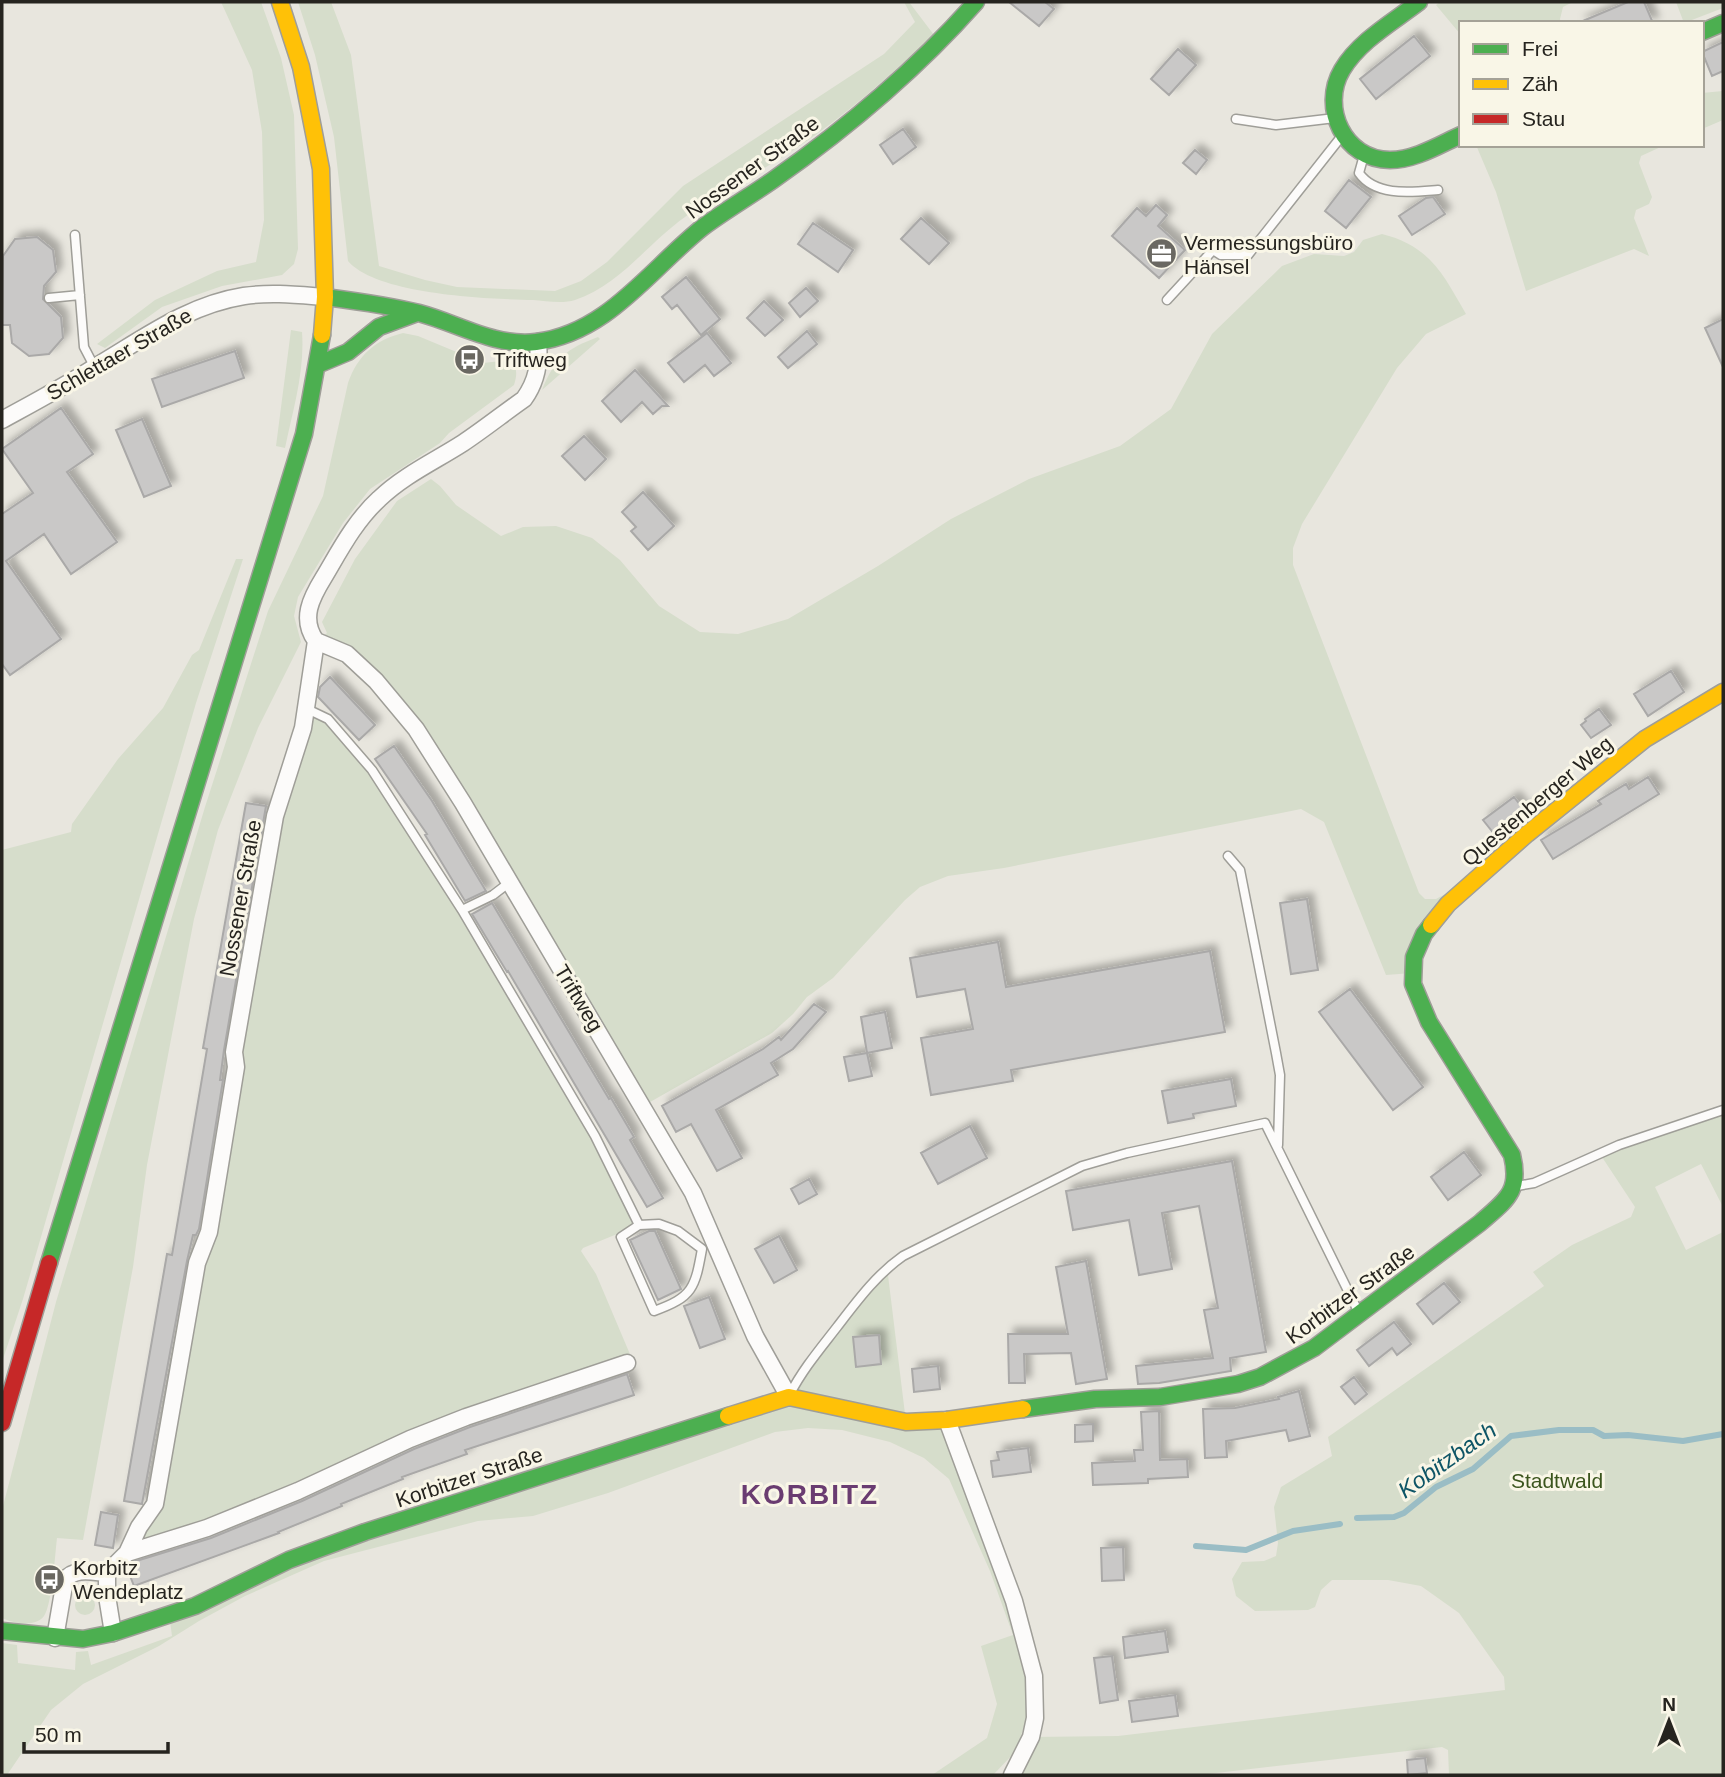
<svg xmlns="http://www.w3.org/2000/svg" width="1725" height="1777" font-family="Arial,sans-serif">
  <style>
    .green { fill: #d6ddcb }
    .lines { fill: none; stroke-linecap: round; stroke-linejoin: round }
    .stream { stroke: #9abdc5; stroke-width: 6 }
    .building { fill: #c9c8c7; stroke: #aaa9a8; stroke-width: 2; filter: url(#shadow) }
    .lane-casing { stroke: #9f9e98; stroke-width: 11 }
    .street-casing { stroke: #9f9e98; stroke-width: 19 }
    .fast-casing { stroke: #9f9e98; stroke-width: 19 }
    .slow-casing { stroke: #9f9e98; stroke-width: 19 }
    .jam-casing { stroke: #9f9e98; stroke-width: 19 }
    .lane { stroke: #fcfbfa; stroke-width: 8 }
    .street { stroke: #fcfbfa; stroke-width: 16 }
    .fast { stroke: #4caf50; stroke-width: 16 }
    .slow { stroke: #ffc107; stroke-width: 16 }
    .jam { stroke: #c62828; stroke-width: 16 }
    .labels { text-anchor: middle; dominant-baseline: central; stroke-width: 6; stroke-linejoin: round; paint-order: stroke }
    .street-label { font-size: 21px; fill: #26241f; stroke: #f9f6e7 }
    .poi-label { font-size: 21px; fill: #26241f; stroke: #f9f6e7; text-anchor: start }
    .park-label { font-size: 21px; fill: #3b551d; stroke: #f9f6e7 }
    .water-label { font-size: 23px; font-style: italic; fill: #0e5566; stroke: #f9f6e7 }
    .district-label { font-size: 28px; font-weight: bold; letter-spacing: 2px; fill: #6a3c71; stroke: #f9f6e7 }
  </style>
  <defs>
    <filter id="shadow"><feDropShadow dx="6" dy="-6" stdDeviation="3.5" flood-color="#0004"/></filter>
  </defs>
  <rect width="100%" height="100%" fill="#e8e6de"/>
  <path class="green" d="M 221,2 L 261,2 L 281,58 L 294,115 L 298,249 L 294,264 L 282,275 L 222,286 L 162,307 L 105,348 L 97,344 L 155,300 L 217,271 L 256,262 L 264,220 L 262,132 L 252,70 Z
    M 298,2 L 331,2 L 351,55 L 379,266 L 425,280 L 457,287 L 555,291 L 581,281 L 607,262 L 683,186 L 884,54 L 915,22 L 904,2 L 909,2 L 934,35 C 891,74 847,115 798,147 C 761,172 721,191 685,217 C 648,243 620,285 575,300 C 563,304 545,301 533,300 C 489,299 377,295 348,261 L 334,137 L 315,55 Z
    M 1440,2 L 1573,2 L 1563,7 L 1560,19 L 1561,23 L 1461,23 L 1461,35 L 1436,5 Z
    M 1676,2 L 1723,2 L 1723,8 L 1684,23 Z
    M 1723,91 L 1723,120 L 1702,129 L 1702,93 Z
    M 1476,145 L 1665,145 L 1641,156 L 1639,163 L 1652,197 L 1649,204 L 1636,210 L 1634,218 L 1649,256 L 1634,249 L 1526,291 L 1496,192 Z
    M 1382,234 C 1430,246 1443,274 1466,314 L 1426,334 L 1397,368 L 1302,524 L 1293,548 L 1293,565 L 1419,893 L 1425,899 L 1436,899 L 1447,893 L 1412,973 L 1386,975 L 1324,822 L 1301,809 L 1004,868 L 948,876 L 920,887 L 905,900 L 833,978 L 807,997 L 793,1014 L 772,1033 L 643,1106 L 463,803 L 376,681 L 316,641 L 327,633 L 322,622 L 355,559 L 397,501 L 431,479 L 440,486 L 456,505 L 501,536 L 523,527 L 556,526 L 592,538 L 620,560 L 659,606 L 700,632 L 738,634 L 788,619 L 878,566 L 951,519 L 1029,479 L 1120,446 L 1171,409 L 1212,334 L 1282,266 L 1314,254 L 1344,256 L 1354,252 L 1363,240 Z
    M 291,330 L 302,332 C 305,371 293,410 285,448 L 276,446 Z
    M 403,333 L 418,336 L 483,363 L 510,360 C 518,368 517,375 514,385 L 449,433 L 440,443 L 370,489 L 343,523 L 298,597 L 294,616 L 301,642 L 258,728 L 218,830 L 194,919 L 147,1165 L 133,1267 L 83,1540 L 57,1538 C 55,1554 52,1605 44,1616 C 35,1628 13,1623 2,1618 L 2,1510 L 56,1302 L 205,807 L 268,611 L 323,496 L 348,383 C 358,355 375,340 403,333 Z
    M 598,337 L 600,339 L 542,390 C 555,358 566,349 598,337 Z
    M 236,559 L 243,559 L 196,703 L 23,1299 L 2,1362 L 2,850 L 71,832 L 72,824 L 118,759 L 163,708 L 192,655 L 199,650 Z
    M 305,708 L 328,719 L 372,770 L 595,1136 L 639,1225 L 583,1248 L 581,1251 L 596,1274 L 632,1359 L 127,1553 L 155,1504 L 234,1052 Z
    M 1723,1110 L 1723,1207 L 1701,1164 L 1655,1187 L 1686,1250 L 1723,1232 L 1723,1775 L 1449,1775 L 1448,1750 L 1442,1747 L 1199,1775 L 1012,1775 L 1030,1711 L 1015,1752 L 994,1774 L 932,1775 L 987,1738 L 997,1704 L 981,1646 L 1013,1635 L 990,1571 L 949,1479 L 924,1458 L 890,1442 L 842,1430 L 808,1428 L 775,1432 L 608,1493 L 533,1516 L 478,1521 L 324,1561 L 245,1596 L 199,1621 L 159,1646 L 83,1684 L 51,1710 L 7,1775 L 2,1775 L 2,1643 L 17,1645 L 18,1663 L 75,1670 L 76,1652 L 88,1651 L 91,1665 L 172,1636 L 170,1621 L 286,1568 L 789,1397 L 800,1373 L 887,1267 L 906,1422 L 947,1420 L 1028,1651 L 1031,1737 L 1118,1736 L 1505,1690 L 1504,1677 L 1459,1613 L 1421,1586 L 1388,1580 L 1332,1580 L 1321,1590 L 1315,1607 L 1308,1610 L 1255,1611 L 1236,1596 L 1232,1579 L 1242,1562 L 1264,1561 L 1276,1556 L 1278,1543 L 1274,1507 L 1281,1487 L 1332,1456 L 1328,1437 L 1544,1286 L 1533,1272 L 1572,1245 L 1631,1217 L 1635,1207 L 1600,1154 Z
    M75 1605a10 10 0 1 1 20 0a10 10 0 1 1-20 0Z"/>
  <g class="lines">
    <path class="stream" d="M 1357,1518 L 1394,1517 L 1404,1513 L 1436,1487 L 1473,1469 L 1511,1436 L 1559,1430 L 1593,1430 L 1604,1436 L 1628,1435 L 1683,1441 L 1723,1434
      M 1196,1546 L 1246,1550 L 1293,1531 L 1340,1524"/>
  </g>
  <path class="building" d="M 1009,2 L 1045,2 L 1054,9 L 1039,26 Z
    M 1628,2 L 1644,2 L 1653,23 L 1578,23 Z
    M 1414,36 L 1430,56 L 1376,99 L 1360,79 Z
    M 1723,42 L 1723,71 L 1712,76 L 1702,52 Z
    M 1178,49 L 1196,65 L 1169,95 L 1151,79 Z
    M 903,129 L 916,147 L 893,164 L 880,145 Z
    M 1195,150 L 1207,160 L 1196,174 L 1183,163 Z
    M 1349,180 L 1371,197 L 1346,228 L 1325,211 Z
    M 1433,197 L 1445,214 L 1412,235 L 1399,216 L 1426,198 Z
    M 1156,205 L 1167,215 L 1158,226 L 1185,250 L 1159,278 L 1112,236 L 1137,208 L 1146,216 Z
    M 921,218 L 949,243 L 929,264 L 901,239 Z
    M 813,223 L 853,250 L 838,272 L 798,244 Z
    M 37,237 L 53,250 L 56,272 L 44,286 L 43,299 L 61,317 L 63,338 L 49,354 L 29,356 L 12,343 L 10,325 L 2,325 L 3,256 L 15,239 Z
    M 686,277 L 720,319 L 701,335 L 677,305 L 672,309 L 662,297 Z
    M 806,288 L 818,301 L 800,317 L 789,303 Z
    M 764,301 L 783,320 L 765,336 L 747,318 Z
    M 1723,319 L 1723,367 L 1705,328 Z
    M 807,331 L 817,344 L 788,368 L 778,357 Z
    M 707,333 L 731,363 L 714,376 L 705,365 L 684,382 L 668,363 Z
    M 235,351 L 244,378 L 162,407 L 152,379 Z
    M 635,370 L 668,406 L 662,406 L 653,414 L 642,402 L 621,422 L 602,401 Z
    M 61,408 L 93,454 L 67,472 L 117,542 L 71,574 L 44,534 L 6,561 L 61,639 L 10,675 L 2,664 L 2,514 L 33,493 L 2,449 Z
    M 142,419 L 171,486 L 144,497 L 116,430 Z
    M 584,436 L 606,459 L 585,480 L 562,456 Z
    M 643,492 L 674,526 L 648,550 L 631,531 L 636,527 L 622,512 Z
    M 1671,671 L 1684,692 L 1648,716 L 1634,694 Z
    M 330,677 L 375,725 L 359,740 L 318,697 L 320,687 Z
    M 1599,709 L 1611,725 L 1591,738 L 1581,725 L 1586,721 L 1585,719 Z
    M 394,746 L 432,801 L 486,891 L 465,901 L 425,835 L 427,834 L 375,759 Z
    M 1648,777 L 1659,794 L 1553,859 L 1541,840 L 1601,804 L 1598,801 L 1626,784 L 1629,789 Z
    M 1514,797 L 1528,815 L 1499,840 L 1483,820 Z
    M 246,803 L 266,806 L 224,1050 L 220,1080 L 223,1080 L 199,1229 L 196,1235 L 193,1235 L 187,1261 L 142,1504 L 124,1501 L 167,1254 L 172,1255 L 207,1049 L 203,1048 Z
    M 1307,899 L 1318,970 L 1291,974 L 1280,903 Z
    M 492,903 L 609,1099 L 611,1098 L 634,1137 L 630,1140 L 663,1198 L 647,1207 L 508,971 L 507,972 L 472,914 Z
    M 998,942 L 1006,987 L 1210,951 L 1225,1032 L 1011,1070 L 1013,1081 L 931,1095 L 921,1038 L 973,1029 L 965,989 L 917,997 L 910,958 Z
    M 1350,989 L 1423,1087 L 1393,1110 L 1319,1012 Z
    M 814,1004 L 826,1012 L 793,1049 L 771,1063 L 778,1075 L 716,1110 L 742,1158 L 717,1171 L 691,1124 L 676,1132 L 662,1106 L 763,1049 L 779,1037 L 781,1040 Z
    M 885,1012 L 892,1048 L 867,1053 L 861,1017 Z
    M 867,1053 L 872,1076 L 849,1081 L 844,1057 Z
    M 1231,1079 L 1236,1106 L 1193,1114 L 1194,1118 L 1168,1123 L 1162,1091 Z
    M 970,1126 L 987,1158 L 938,1184 L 921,1153 Z
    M 1464,1152 L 1481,1175 L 1448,1200 L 1431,1177 Z
    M 1232,1161 L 1266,1352 L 1230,1358 L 1231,1371 L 1159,1383 L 1138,1384 L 1136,1366 L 1213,1358 L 1204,1310 L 1218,1308 L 1199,1206 L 1162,1213 L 1172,1269 L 1139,1275 L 1129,1220 L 1073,1230 L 1066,1191 Z
    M 809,1179 L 817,1194 L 799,1204 L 791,1189 Z
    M 649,1231 L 655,1231 L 681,1289 L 658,1300 L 630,1240 Z
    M 779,1236 L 797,1270 L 774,1283 L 755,1249 Z
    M 1086,1261 L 1107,1379 L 1076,1384 L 1071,1353 L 1024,1354 L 1025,1383 L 1009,1383 L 1008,1334 L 1068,1334 L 1056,1267 Z
    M 1444,1283 L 1460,1302 L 1433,1324 L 1417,1304 Z
    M 709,1297 L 725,1339 L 700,1348 L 684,1306 Z
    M 1394,1322 L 1411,1344 L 1397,1355 L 1392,1348 L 1369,1366 L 1357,1350 Z
    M 879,1335 L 881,1364 L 856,1367 L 853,1337 Z
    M 938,1366 L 940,1389 L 914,1392 L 912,1369 Z
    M 627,1374 L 634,1395 L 465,1450 L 467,1454 L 402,1477 L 403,1479 L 341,1504 L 342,1506 L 278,1532 L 279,1533 L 134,1586 L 127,1568 L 133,1562 L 211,1538 L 302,1501 L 414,1449 L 470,1427 Z
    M 1354,1377 L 1367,1394 L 1355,1404 L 1341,1387 Z
    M 1299,1391 L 1310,1436 L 1289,1441 L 1286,1430 L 1226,1441 L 1227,1457 L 1205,1458 L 1203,1409 L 1235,1408 L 1279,1399 L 1278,1397 Z
    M 1159,1411 L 1160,1460 L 1187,1459 L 1188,1477 L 1148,1479 L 1148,1483 L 1093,1485 L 1092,1463 L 1135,1461 L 1134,1450 L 1143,1450 L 1141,1412 Z
    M 1093,1424 L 1093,1441 L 1075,1442 L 1075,1425 Z
    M 1028,1448 L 1031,1472 L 993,1477 L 991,1461 L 999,1460 L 997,1452 Z
    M 101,1512 L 118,1515 L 113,1548 L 95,1545 Z
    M 1123,1547 L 1124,1580 L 1102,1581 L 1101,1548 Z
    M 1165,1631 L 1168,1652 L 1125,1658 L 1123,1637 Z
    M 1112,1656 L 1118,1700 L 1100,1703 L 1094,1658 Z
    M 1175,1695 L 1178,1716 L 1132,1722 L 1129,1701 Z
    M 1425,1758 L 1427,1773 L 1408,1775 L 1407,1760 Z"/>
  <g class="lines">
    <defs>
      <path id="lane" d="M 1236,119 L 1276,125 L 1335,118
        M 1364,155 L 1359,173 C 1376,197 1412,192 1438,190
        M 75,235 L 84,347 L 95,368
        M 49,298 L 80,295
        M 1167,300 L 1213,250 L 1221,255 L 1248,255 L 1341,137
        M 305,708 L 328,719 L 372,770 L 462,910 L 595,1136 L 639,1225
        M 1228,856 L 1240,870 L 1276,1053 L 1280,1075 L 1278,1145
        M 462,910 L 493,895 L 510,882
        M 1517,1186 L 1534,1183 L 1619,1145 L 1723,1110
        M 659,1224 L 678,1231 L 702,1249 C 695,1288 693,1297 654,1311 L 621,1237 L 639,1225 Z
        M 790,1394 C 803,1369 820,1349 837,1327 C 857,1301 876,1275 903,1256 L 1082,1166 L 1127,1153 L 1265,1123 L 1358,1311"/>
      <path id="street" d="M 2,420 C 33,403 65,386 95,367 C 143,339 187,305 244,296 C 271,292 298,295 325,297
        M 316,641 L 347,654 L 376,681 L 416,729 L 463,803 L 693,1193 L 755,1336 L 789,1397
        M 947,1420 L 1014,1601 L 1034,1676 L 1035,1718 L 1031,1737 L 1012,1775
        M 127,1553 L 139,1527 L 155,1504 L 197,1263 L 209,1232 L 236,1067 L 234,1052 L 275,816 L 303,728 L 316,641 C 300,619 311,598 324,577 C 340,550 355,521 379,499 C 404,475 435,461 463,443 C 484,429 504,413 524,399 C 537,381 540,363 538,342
        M 113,1633 L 107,1596 L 107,1573 L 127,1553 L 207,1528 L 298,1491 L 410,1439 L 466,1417 L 627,1363
        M 55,1638 L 65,1580 C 75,1567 92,1572 107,1573"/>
      <path id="fast" d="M 1419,2 C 1393,22 1359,41 1342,70 C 1320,107 1344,160 1390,160 C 1415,160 1439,145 1461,135
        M 1702,32 L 1723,23
        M 325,297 C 356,301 388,305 419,313 C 457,323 495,347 536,342 C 608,333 650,269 703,227 C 726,210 750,196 773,180 C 847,128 916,70 976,2
        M 317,365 L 348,352 L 379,327 L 417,313
        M 49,1263 L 304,434 L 322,335
        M 1023,1409 L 1095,1399 L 1160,1397 L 1238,1384 L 1260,1377 L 1314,1348 L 1480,1223 C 1506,1200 1521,1192 1512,1155 L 1429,1022 L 1413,984 L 1414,957 L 1424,934 L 1431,925
        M 2,1631 L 83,1639 L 113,1633 L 195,1606 L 289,1560 L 365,1532 L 728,1416"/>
      <path id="slow" d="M 280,2 L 301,67 L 321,169 L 325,297 L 322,335
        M 1431,925 L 1448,904 L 1527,834 L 1645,739 L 1723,692
        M 728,1416 L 789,1397 L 906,1422 L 947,1420 L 1023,1409"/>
      <path id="jam" d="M 2,1423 L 49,1263"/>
    </defs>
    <use href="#lane" class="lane-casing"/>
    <use href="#street" class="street-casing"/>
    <use href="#fast" class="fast-casing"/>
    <use href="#slow" class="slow-casing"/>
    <use href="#jam" class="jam-casing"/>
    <use href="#lane" class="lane"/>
    <use href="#street" class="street"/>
    <use href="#fast" class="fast"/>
    <use href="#slow" class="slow"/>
    <use href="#jam" class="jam"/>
  </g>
  <defs>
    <symbol id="office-disc" viewBox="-11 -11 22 22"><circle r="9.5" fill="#6a6862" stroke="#f9f6e7"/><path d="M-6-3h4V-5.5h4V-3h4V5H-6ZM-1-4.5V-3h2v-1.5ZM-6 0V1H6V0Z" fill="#fff"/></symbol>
    <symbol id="bus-disc" viewBox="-11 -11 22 22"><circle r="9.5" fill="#6a6862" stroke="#f9f6e7"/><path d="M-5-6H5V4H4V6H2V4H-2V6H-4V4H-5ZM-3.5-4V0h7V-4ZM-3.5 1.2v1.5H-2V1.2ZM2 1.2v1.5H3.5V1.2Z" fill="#fff"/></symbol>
  </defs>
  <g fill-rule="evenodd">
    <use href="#office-disc" x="1144" y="236" width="35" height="35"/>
    <use href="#bus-disc" x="452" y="342" width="35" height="35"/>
    <use href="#bus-disc" x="32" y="1562" width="35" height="35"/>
  </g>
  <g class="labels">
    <g class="street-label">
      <text transform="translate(752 167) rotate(-36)">Nossener Straße</text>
      <text transform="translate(119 354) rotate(-30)">Schlettaer Straße</text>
      <text transform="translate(1537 801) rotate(-40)">Questenberger Weg</text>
      <text transform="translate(240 898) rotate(-80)">Nossener Straße</text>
      <text transform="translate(579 998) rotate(59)">Triftweg</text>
      <text transform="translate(1350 1294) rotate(-36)">Korbitzer Straße</text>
      <text transform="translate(469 1477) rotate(-18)">Korbitzer Straße</text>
    </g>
    <g class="poi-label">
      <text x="1184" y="242">Vermessungsbüro<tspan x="1184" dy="24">Hänsel</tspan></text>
      <text x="493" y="359">Triftweg</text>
      <text x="73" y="1567">Korbitz<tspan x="73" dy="24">Wendeplatz</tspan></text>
    </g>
    <g class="park-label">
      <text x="1557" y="1480">Stadtwald</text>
    </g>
    <g class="water-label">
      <text transform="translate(1447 1460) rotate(-35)">Kobitzbach</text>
    </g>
    <g class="district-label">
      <text x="810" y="1494">KORBITZ</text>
    </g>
  </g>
  <rect width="1725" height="1777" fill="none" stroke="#26241f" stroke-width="7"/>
  <rect x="1459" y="21" width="245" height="126" fill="#f9f6e7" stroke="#a5a297" stroke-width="2"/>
  <rect x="1473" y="44" width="35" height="10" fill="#4caf50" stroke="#a5a297" stroke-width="2"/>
  <text x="1522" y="56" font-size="21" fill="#26241f">Frei</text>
  <rect x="1473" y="79" width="35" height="10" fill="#ffc107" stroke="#a5a297" stroke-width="2"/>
  <text x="1522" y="91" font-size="21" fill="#26241f">Zäh</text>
  <rect x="1473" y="114" width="35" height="10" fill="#c62828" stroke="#a5a297" stroke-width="2"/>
  <text x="1522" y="126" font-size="21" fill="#26241f">Stau</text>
  <g transform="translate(1669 1721)" stroke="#f9f6e7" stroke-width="5" paint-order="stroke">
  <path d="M0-5L12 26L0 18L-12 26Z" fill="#26241f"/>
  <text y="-10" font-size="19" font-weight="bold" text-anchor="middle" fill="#26241f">N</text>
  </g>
  <path d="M24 1742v10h144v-10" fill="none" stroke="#26241f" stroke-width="3.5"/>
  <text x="35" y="1742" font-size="21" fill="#26241f" stroke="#f9f6e7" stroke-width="5" paint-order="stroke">50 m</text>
</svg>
